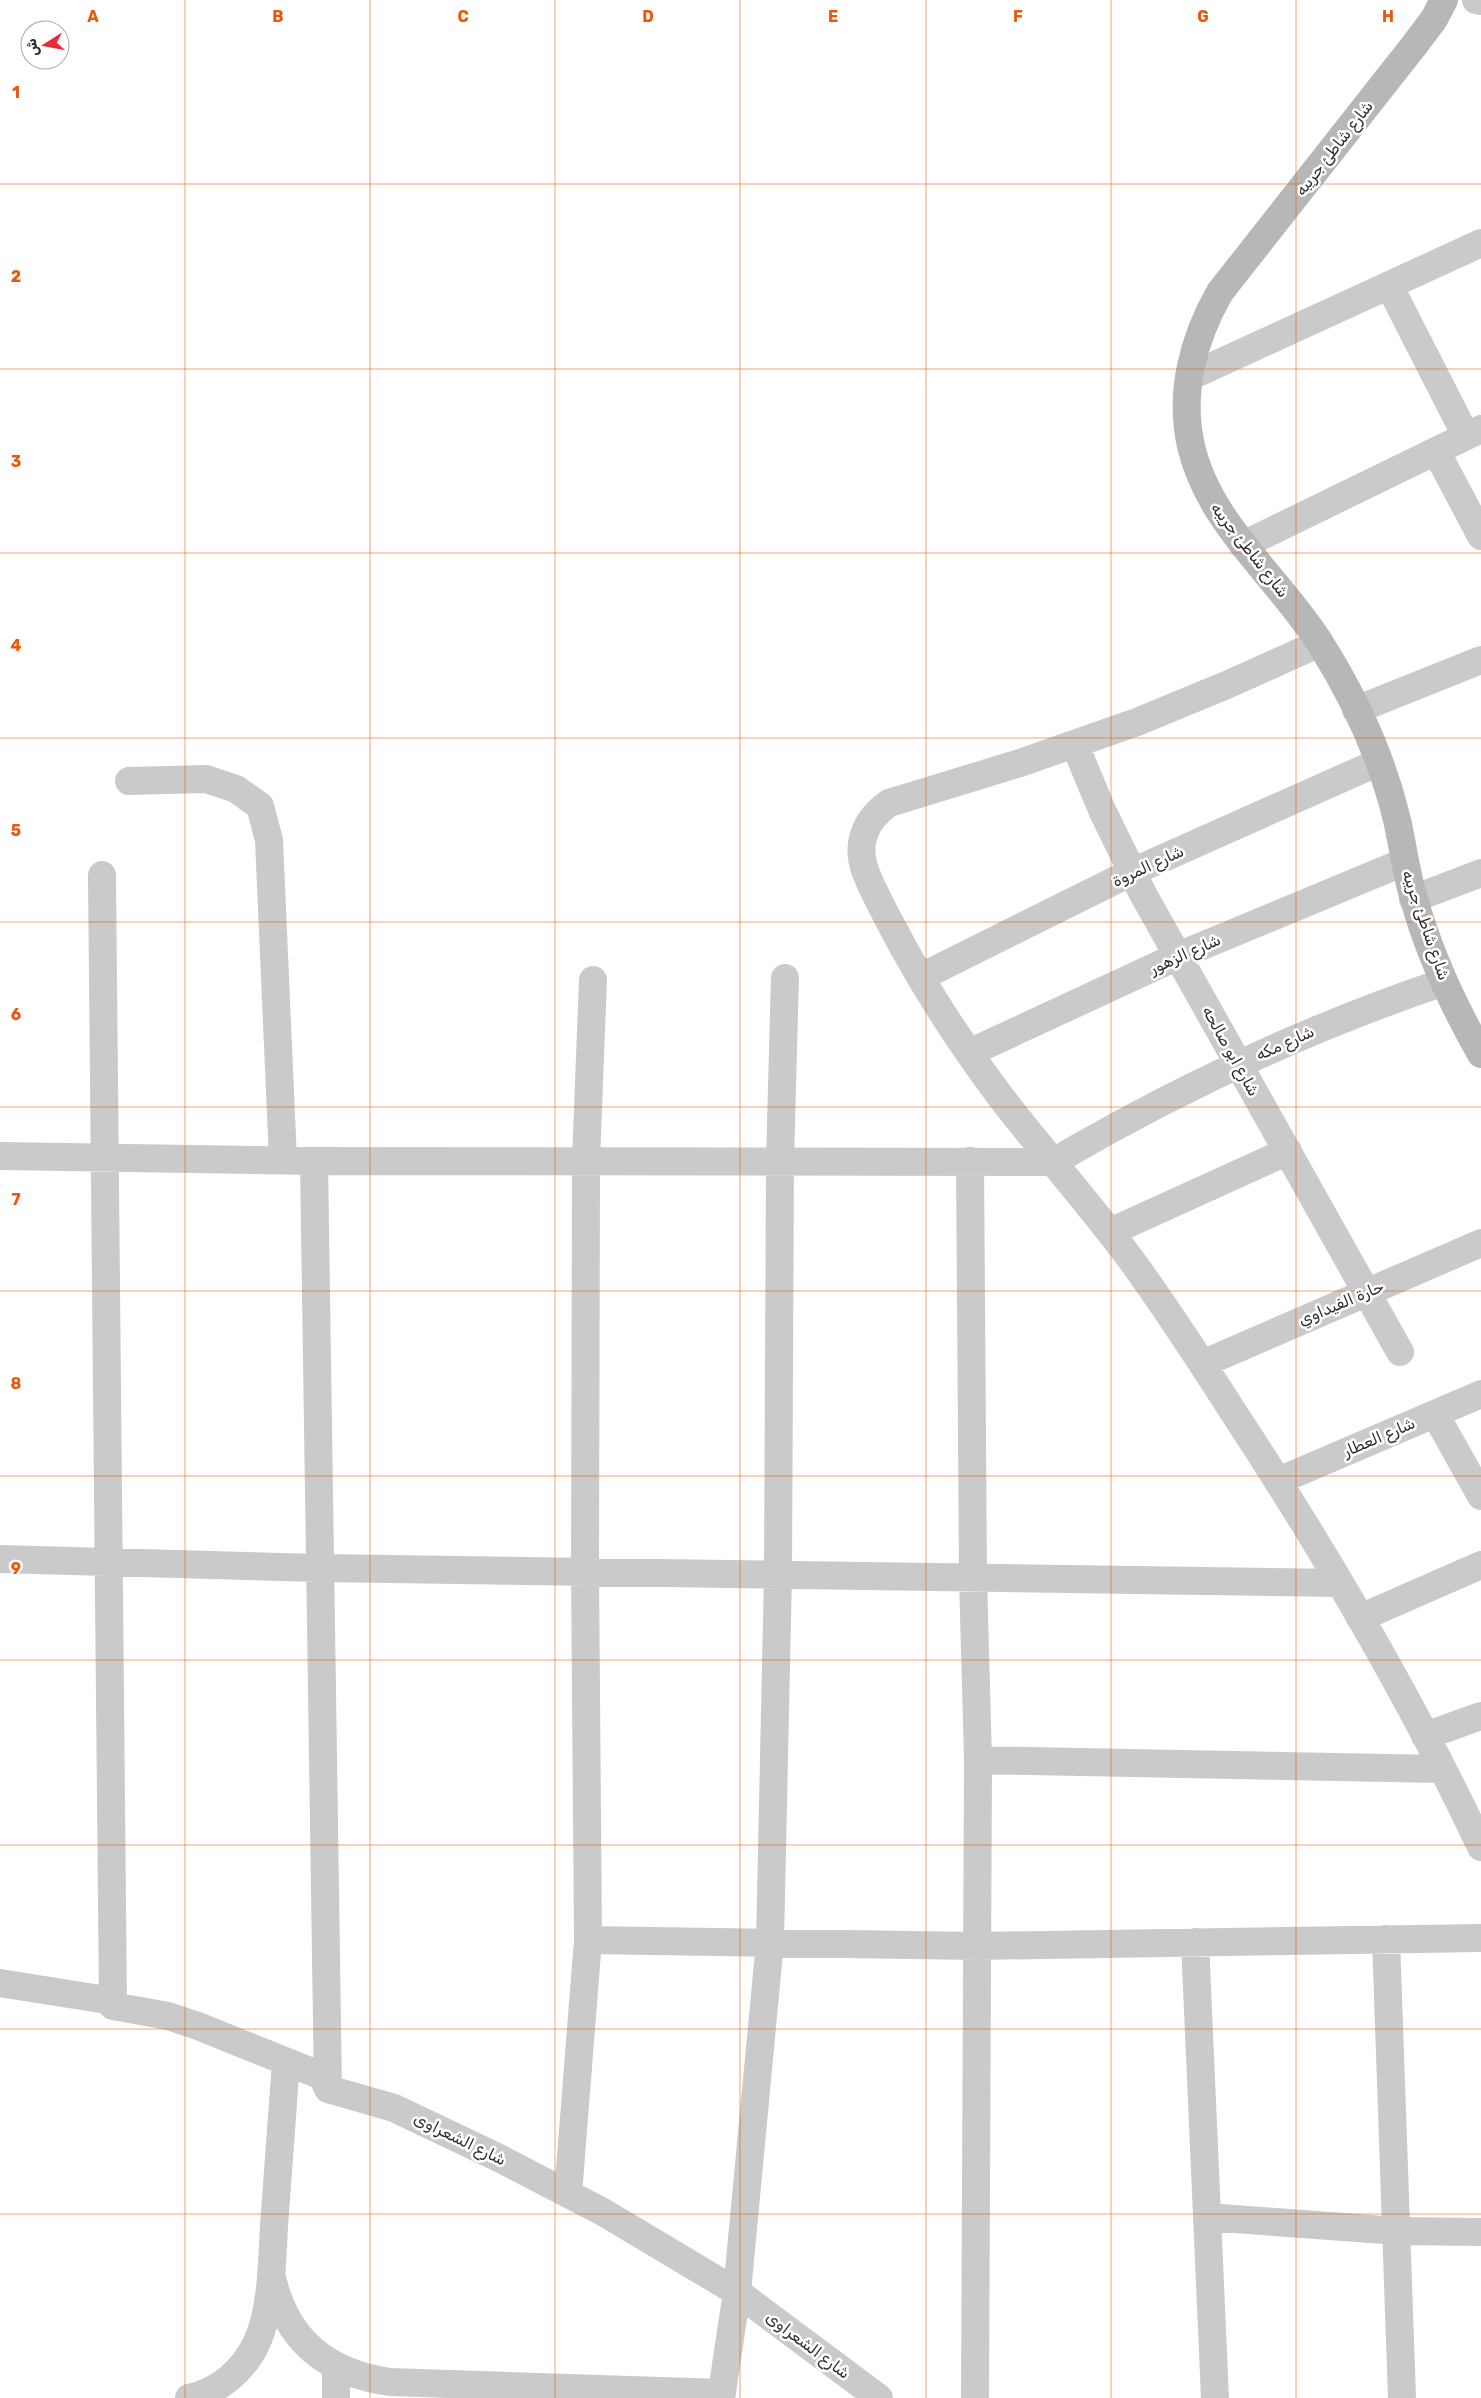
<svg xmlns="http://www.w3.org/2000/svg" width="1481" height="2398" font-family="Rubik,'Noto Sans Arabic',sans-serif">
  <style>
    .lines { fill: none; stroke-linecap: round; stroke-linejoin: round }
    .street { stroke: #cacaca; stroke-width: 28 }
    .secondary { stroke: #b7b7b7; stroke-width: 28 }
    .grid { fill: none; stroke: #e8590c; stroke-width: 1; stroke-opacity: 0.55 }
    .labels { text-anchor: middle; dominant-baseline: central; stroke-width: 5; stroke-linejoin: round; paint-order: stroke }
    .street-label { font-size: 16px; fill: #2d2d2d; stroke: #fff }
    .grid-label { font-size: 16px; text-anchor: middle; font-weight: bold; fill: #e8590c; stroke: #fff; stroke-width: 5; stroke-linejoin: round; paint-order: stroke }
  </style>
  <rect width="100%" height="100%" fill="#fff"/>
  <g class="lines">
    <path class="street" d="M 1476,0 L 1481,1
      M 1389,285 L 1466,436
      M 1189,377 L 1481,243
      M 1436,451 L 1481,536
      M 1243,545 L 1481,429
      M 1320,643 L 1229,684 L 1137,722 L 1020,763 L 889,803 C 865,820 855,845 866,873 C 876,898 890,922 902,945 C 931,998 964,1048 1000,1096 C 1043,1152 1090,1204 1132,1261 C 1167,1309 1200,1360 1232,1410 C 1324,1550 1410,1696 1481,1847
      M 1356,710 L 1481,660
      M 1075,745 L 1102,810 L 1143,894 L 1400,1352
      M 129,781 L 206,779 L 236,789 L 260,806 L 269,840 L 283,1160
      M 102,875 L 113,2006
      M 1413,899 L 1481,873
      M 921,977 L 1132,872 L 1379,762
      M 969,1053 L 1178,956 L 1404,862
      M 0,1156 L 314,1161 L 1053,1162 C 1178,1089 1307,1028 1444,982
      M 314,1161 L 328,2089
      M 970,1161 L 973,1577 L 978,1760 L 975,2398
      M 1110,1232 L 1288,1151
      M 1202,1364 L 1481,1243
      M 1435,1414 L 1481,1496
      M 1278,1481 L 1481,1394
      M 0,1559 L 320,1568 L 1340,1583
      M 1360,1618 L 1481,1565
      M 1425,1736 L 1481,1716
      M 978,1760 L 1442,1769
      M 1386,1939 L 1402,2398
      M 588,1940 L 977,1946 L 1481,1938
      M 1195,1942 L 1215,2398
      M 0,1983 L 107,2000 L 113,2006 L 168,2016 L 198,2026 L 322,2076 L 328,2089 L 394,2108 L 499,2158 L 603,2212 L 737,2292 L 879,2398
      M 568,2194 L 588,1940 L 585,1570 L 586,1160 L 593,980
      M 1207,2217 L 1398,2231 L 1481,2232
      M 271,2273 C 284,2338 325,2373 390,2382 L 722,2393
      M 336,2367 L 336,2398
      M 189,2398 C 220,2391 244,2370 257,2342 C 272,2309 272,2261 274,2226 C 278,2171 282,2117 286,2062
      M 721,2398 L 737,2292 L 770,1942 L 778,1574 L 780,1161 L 785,978"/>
    <path class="secondary" d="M 1444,0 L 1434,19 L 1416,43 L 1220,292 C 1193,339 1179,393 1191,446 C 1209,524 1278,577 1320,643 C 1354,697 1382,757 1397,820 C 1403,846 1406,873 1414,899 C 1429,953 1453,1005 1481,1054"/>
  </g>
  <path class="grid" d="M 185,0 L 185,2398M 370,0 L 370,2398M 555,0 L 555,2398M 740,0 L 740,2398M 926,0 L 926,2398M 1111,0 L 1111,2398M 1296,0 L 1296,2398M 0,184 L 1481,184M 0,369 L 1481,369M 0,553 L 1481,553M 0,738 L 1481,738M 0,922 L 1481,922M 0,1107 L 1481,1107M 0,1291 L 1481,1291M 0,1476 L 1481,1476M 0,1660 L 1481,1660M 0,1845 L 1481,1845M 0,2029 L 1481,2029M 0,2214 L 1481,2214"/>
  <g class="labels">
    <g class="street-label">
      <text transform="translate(1334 148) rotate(-52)">شارع شاطئ جريبه</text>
      <text transform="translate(1250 550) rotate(52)">شارع شاطئ جريبه</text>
      <text transform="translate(1148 866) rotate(-25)">شارع المروة</text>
      <text transform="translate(1426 925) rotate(71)">شارع شاطئ جريبه</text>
      <text transform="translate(1185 954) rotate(-24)">شارع الزهور</text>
      <text transform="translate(1285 1043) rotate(-24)">شارع مكه</text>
      <text transform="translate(1231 1051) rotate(61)">شارع ابو صالحه</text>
      <text transform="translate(1341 1303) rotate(-23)">حارة الفيداوي</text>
      <text transform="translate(1379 1437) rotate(-23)">شارع العطار</text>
      <text transform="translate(460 2139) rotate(26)">شارع الشعراوى</text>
      <text transform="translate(808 2345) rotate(37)">شارع الشعراوى</text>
    </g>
  </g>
  <g class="grid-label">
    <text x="93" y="22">A</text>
    <text x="278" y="22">B</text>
    <text x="463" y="22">C</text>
    <text x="648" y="22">D</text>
    <text x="833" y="22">E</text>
    <text x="1018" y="22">F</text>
    <text x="1203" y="22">G</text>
    <text x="1388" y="22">H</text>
    <text x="16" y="98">1</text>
    <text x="16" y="282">2</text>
    <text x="16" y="467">3</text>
    <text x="16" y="651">4</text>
    <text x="16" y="836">5</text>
    <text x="16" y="1020">6</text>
    <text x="16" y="1205">7</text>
    <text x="16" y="1389">8</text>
    <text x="16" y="1574">9</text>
  </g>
  <g transform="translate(45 45) rotate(259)"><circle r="24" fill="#ffffff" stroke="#ababab"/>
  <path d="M0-4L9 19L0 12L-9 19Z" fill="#ea293b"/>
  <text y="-8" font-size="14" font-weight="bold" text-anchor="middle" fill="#2d2d2d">ش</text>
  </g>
</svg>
